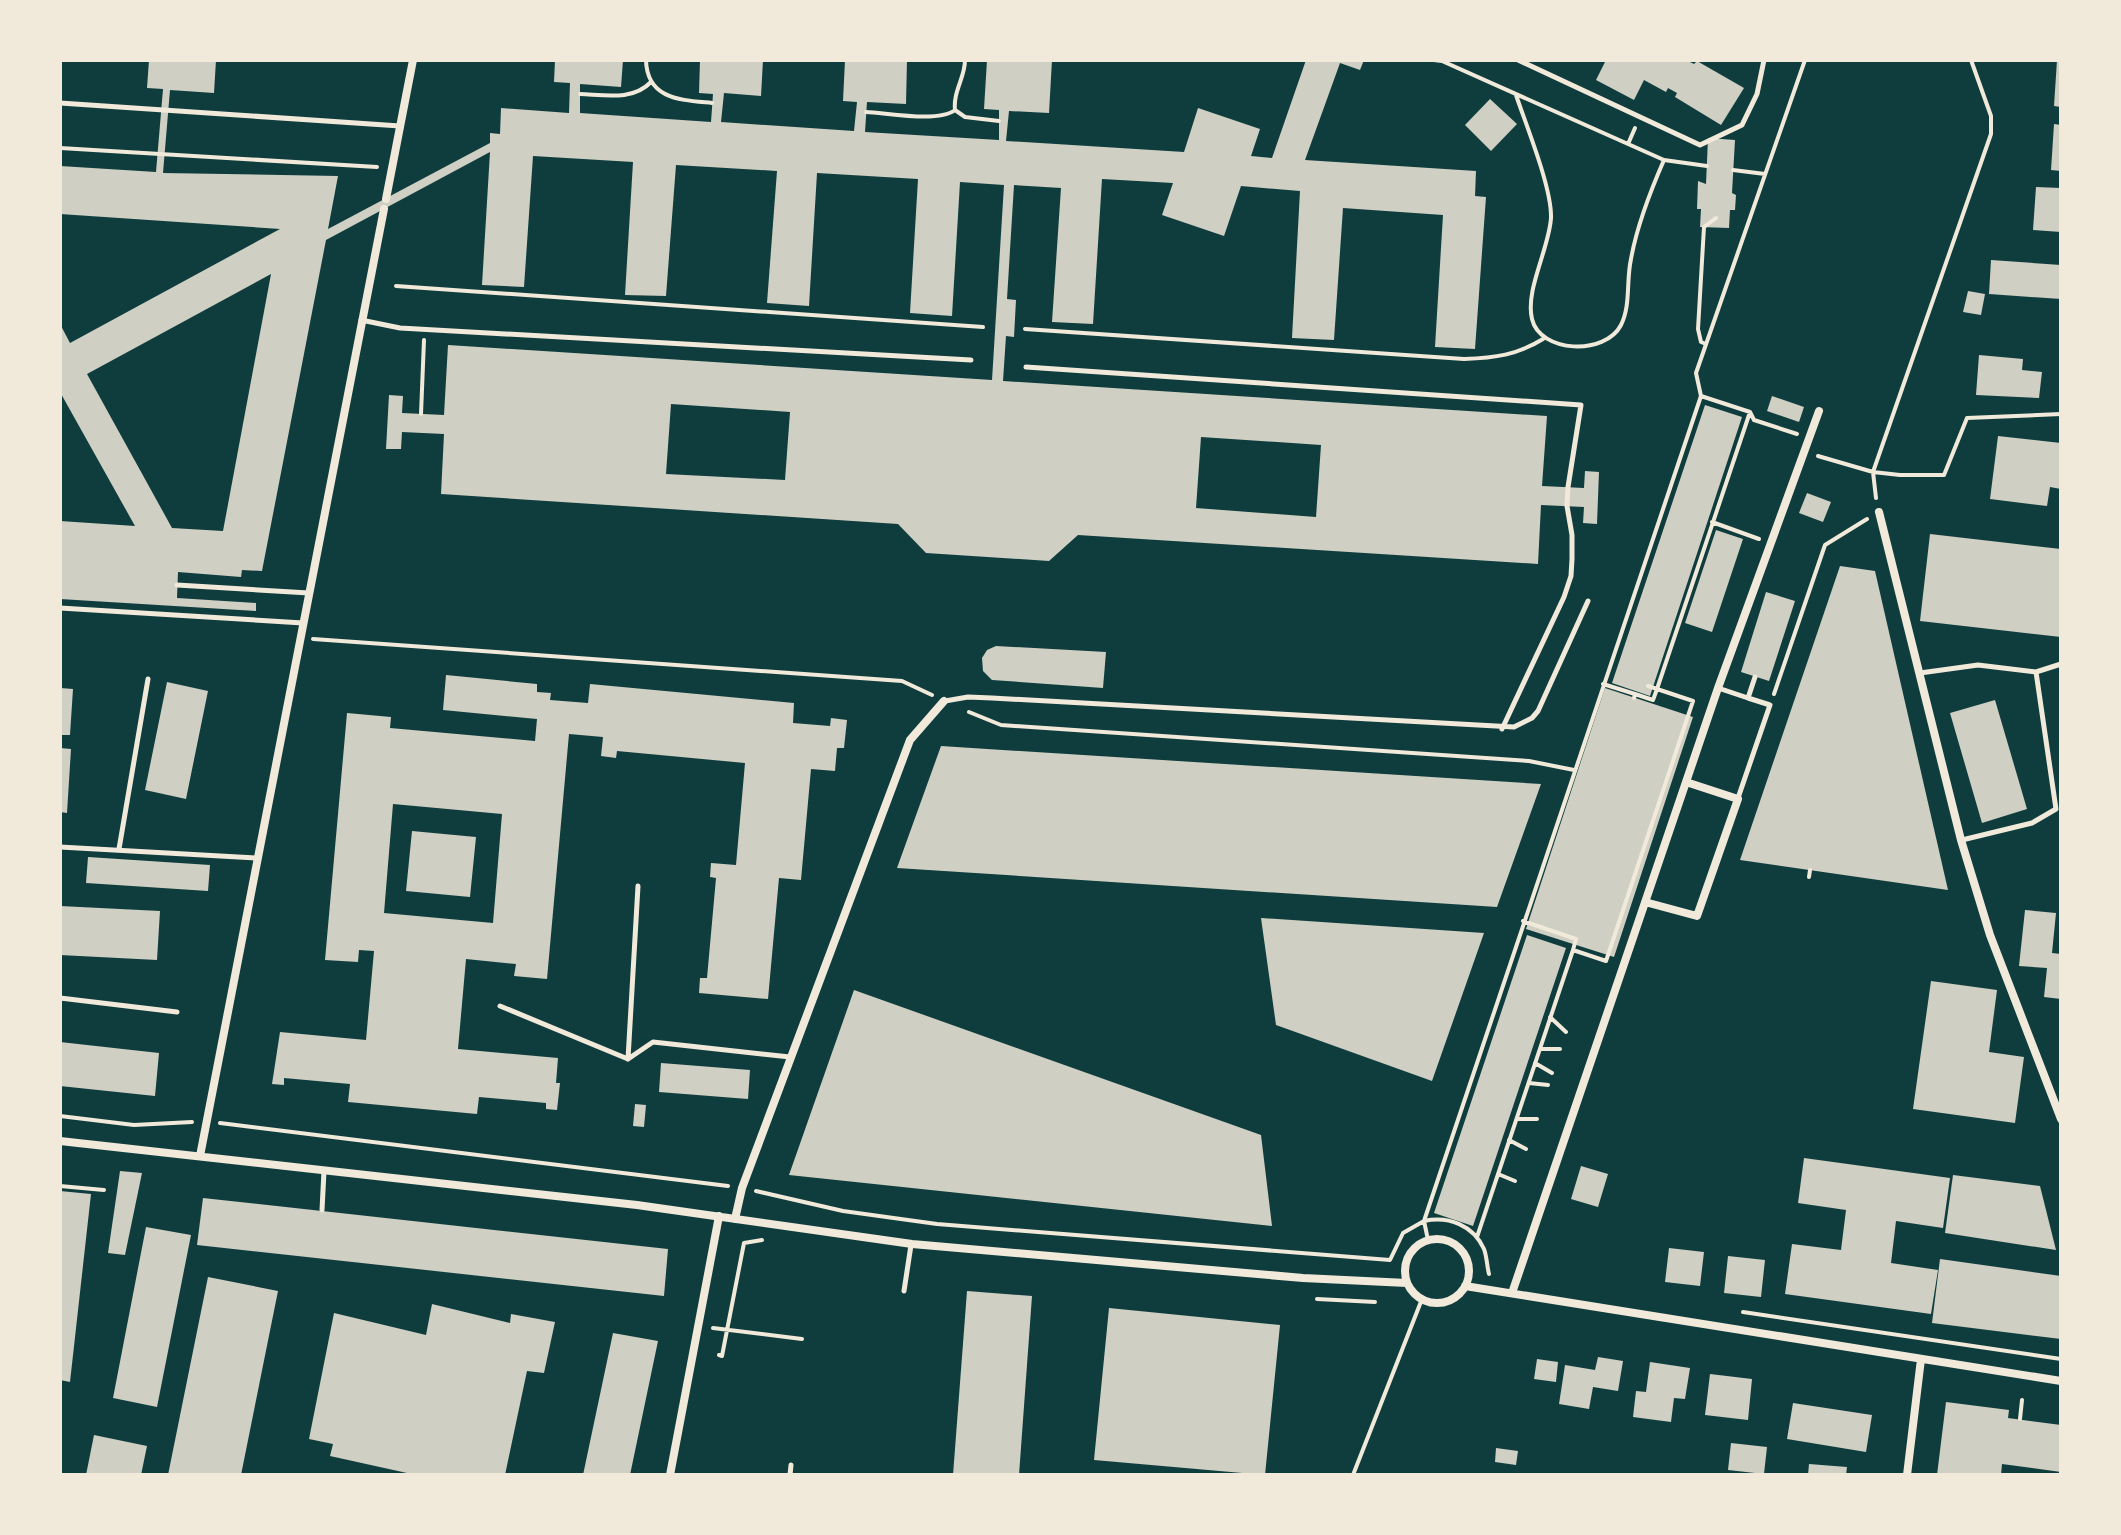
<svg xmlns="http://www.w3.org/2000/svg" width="2121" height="1535" font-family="Jost,sans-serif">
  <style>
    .building { fill: #cfcfc3; fill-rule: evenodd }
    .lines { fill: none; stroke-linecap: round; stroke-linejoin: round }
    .path { stroke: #f1e9da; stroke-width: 4 }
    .service { stroke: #f1e9da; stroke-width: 5 }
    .minor { stroke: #f1e9da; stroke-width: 8 }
  </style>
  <rect width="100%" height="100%" fill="#0f3d3e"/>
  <path class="building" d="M 149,60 L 216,60 L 214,93 L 170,90 L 163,173 L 338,176 L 328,229 L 490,143 L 490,133 L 500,134 L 501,108 L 569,113 L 570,83 L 554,82 L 555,60 L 623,60 L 621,87 L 580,84 L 580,113 L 711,122 L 713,94 L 699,93 L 700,60 L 763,60 L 761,96 L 724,93 L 721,122 L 854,131 L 857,102 L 843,101 L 845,60 L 907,60 L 906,104 L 867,102 L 865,132 L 999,140 L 999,110 L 984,109 L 987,60 L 1052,60 L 1049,113 L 1009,111 L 1006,141 L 1184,152 L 1198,108 L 1260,129 L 1251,156 L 1272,158 L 1306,60 L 1364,60 L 1360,70 L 1340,63 L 1305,160 L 1476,171 L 1475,196 L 1486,197 L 1475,349 L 1435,347 L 1443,215 L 1343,208 L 1334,340 L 1292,338 L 1300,191 L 1241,186 L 1224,236 L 1162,215 L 1173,183 L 1102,179 L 1093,324 L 1052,322 L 1061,188 L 1014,185 L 1007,299 L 1016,300 L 1014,337 L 1006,336 L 1003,381 L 1547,416 L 1542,486 L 1584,488 L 1585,471 L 1599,472 L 1597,524 L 1583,523 L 1584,507 L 1541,505 L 1538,564 L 1078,535 L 1049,561 L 926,553 L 898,524 L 441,494 L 444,434 L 402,432 L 401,449 L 386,449 L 389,395 L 403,396 L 402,413 L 444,415 L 448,345 L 992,380 L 1004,185 L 960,182 L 952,316 L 910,313 L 918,179 L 817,173 L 809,306 L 767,303 L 777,171 L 676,165 L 666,296 L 625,295 L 633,162 L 533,156 L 524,287 L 482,285 L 490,152 L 326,240 L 262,571 L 242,570 L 241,577 L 178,572 L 177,598 L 256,603 L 256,611 L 60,599 L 60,521 L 135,526 L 60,392 L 60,324 L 70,343 L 280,229 L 60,214 L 60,166 L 156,172 L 163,89 L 147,88 ZM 271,274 L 223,531 L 172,528 L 87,374 ZM 671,404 L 790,412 L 785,480 L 666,474 ZM 1201,437 L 1321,445 L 1316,517 L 1196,508 Z
    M 1606,60 L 1686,60 L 1694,64 L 1697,61 L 1744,88 L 1721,125 L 1675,97 L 1677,93 L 1668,88 L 1666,92 L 1644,80 L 1634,100 L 1596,80 Z
    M 2057,60 L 2061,60 L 2061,107 L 2054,106 Z
    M 1490,99 L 1517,124 L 1491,151 L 1465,125 Z
    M 2054,124 L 2061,125 L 2061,171 L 2051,170 Z
    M 1708,138 L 1735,140 L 1732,193 L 1736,195 L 1735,210 L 1730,210 L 1729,228 L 1700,227 L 1701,209 L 1697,209 L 1698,181 L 1706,184 Z
    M 2036,187 L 2061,188 L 2061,232 L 2033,230 Z
    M 1991,260 L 2061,265 L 2061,299 L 1989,294 Z
    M 1968,291 L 1985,294 L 1981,315 L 1963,312 Z
    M 1979,355 L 2023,359 L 2022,370 L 2042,372 L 2039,398 L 1976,395 Z
    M 1772,396 L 1804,407 L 1799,422 L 1767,411 Z
    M 1705,405 L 1742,417 L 1650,696 L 1612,683 Z
    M 1998,436 L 2061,443 L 2061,489 L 2050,487 L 2047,506 L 1990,499 Z
    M 1807,493 L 1831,502 L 1823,522 L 1799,513 Z
    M 1716,530 L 1743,539 L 1712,632 L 1685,623 Z
    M 1930,534 L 2061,549 L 2061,637 L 1920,621 Z
    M 1840,566 L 1875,571 L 1948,890 L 1740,860 Z
    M 1766,592 L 1795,601 L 1769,681 L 1741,672 Z
    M 996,646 L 1106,652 L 1103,688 L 992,680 L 983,671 L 982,658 L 987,650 Z
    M 446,675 L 537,684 L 537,692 L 551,693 L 550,700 L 588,703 L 590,684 L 794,703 L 793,723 L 830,726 L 831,718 L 847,720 L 844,748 L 837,748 L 835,771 L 811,769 L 801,880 L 779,878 L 768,999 L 699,993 L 700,978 L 707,978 L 716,878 L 710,877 L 711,863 L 736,865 L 745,763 L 617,751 L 616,758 L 601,756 L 603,737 L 569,734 L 547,979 L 514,976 L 516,964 L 466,959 L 458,1049 L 558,1058 L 556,1083 L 560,1083 L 557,1110 L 546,1109 L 546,1103 L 479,1097 L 477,1114 L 348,1102 L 350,1084 L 284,1078 L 284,1085 L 272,1084 L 280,1032 L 366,1040 L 374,951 L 359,950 L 358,962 L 325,960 L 347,713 L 391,717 L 390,728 L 535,741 L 537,719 L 443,710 ZM 393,804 L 502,814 L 493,923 L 384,913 Z
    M 167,682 L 208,691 L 186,799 L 145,790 Z
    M 60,688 L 73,689 L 70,735 L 60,735 Z
    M 1605,688 L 1693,717 L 1614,957 L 1526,929 Z
    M 1995,700 L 2027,809 L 1982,823 L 1950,713 Z
    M 941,746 L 1541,784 L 1497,907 L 897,868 Z
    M 60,748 L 71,749 L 67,813 L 60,812 Z
    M 412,831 L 476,837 L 470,897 L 406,891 Z
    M 88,857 L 210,865 L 208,891 L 86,883 Z
    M 60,906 L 160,911 L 157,960 L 60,955 Z
    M 2025,910 L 2056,913 L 2052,953 L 2061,954 L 2061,999 L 2044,997 L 2047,968 L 2019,966 Z
    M 1261,918 L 1484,933 L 1432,1081 L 1276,1025 Z
    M 1527,935 L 1566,948 L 1473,1226 L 1434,1213 Z
    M 1931,981 L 1997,990 L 1989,1052 L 2024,1057 L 2015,1123 L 1913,1109 Z
    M 854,990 L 1261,1135 L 1272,1226 L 789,1175 Z
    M 60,1042 L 159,1053 L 155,1096 L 60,1086 Z
    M 661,1063 L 750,1070 L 748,1099 L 659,1092 Z
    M 635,1104 L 646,1105 L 644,1127 L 633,1126 Z
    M 1804,1158 L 1950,1178 L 1943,1228 L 1896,1221 L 1891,1263 L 1938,1270 L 1931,1314 L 1785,1294 L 1792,1244 L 1841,1250 L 1846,1210 L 1798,1203 Z
    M 1581,1166 L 1608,1174 L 1598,1207 L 1571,1199 Z
    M 120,1171 L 142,1173 L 125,1255 L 108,1253 Z
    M 1953,1175 L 2040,1186 L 2056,1250 L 1945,1233 Z
    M 60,1191 L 91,1194 L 70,1382 L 60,1380 Z
    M 203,1198 L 668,1249 L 664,1296 L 197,1245 Z
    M 146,1227 L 191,1235 L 157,1407 L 113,1398 Z
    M 1669,1248 L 1704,1252 L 1700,1286 L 1665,1282 Z
    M 1728,1256 L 1765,1260 L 1761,1297 L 1724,1293 Z
    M 1940,1259 L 2061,1276 L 2061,1339 L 1932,1323 Z
    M 208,1277 L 278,1291 L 241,1475 L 168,1475 Z
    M 967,1291 L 1032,1296 L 1019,1475 L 953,1475 Z
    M 432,1304 L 510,1323 L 511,1314 L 555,1322 L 544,1373 L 527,1371 L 505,1475 L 416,1475 L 330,1456 L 333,1444 L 309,1439 L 334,1313 L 426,1335 Z
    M 1109,1308 L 1280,1325 L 1265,1475 L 1094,1460 Z
    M 613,1333 L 658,1341 L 630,1475 L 583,1475 Z
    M 1598,1357 L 1623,1361 L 1618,1391 L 1593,1387 L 1589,1409 L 1559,1404 L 1565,1365 L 1595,1370 Z
    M 1537,1359 L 1558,1362 L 1556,1382 L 1534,1379 Z
    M 1650,1362 L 1690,1368 L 1685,1399 L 1674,1398 L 1671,1422 L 1633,1417 L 1636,1391 L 1646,1392 Z
    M 1710,1374 L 1752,1379 L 1748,1420 L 1705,1415 Z
    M 1946,1402 L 2009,1410 L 2008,1418 L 2061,1425 L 2061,1472 L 2002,1464 L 2001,1475 L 1937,1475 Z
    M 1793,1403 L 1872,1415 L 1866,1452 L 1787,1439 Z
    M 94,1435 L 147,1446 L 141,1475 L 86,1475 Z
    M 1731,1443 L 1767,1447 L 1764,1474 L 1728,1470 Z
    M 1496,1448 L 1518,1451 L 1516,1465 L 1495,1462 Z
    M 1809,1464 L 1847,1467 L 1846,1475 L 1808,1475 Z"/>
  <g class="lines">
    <path class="path" d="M 646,60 C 647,100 682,100 712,103
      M 965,60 C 965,78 953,91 955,110 L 965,117 L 999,121
      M 1434,60 L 1442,61 L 1664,160 L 1707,166
      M 580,94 C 605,95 633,101 651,82
      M 1516,95 C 1526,125 1552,188 1551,218 C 1549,249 1525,290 1532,319 C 1540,353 1605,356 1621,325 C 1631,305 1626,281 1631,259 C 1637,225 1650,192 1664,160
      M 866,112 C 888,113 938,123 955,110
      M 1628,144 L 1635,128
      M 60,148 L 377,167
      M 1733,170 L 1765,174
      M 396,286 L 983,327
      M 1025,329 L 1464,359 C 1495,358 1517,355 1543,339
      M 1706,344 L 1701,342 L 1698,329 L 1704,227 L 1716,218
      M 1701,396 L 1750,412 L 1754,420 L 1797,434
      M 421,414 L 424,340
      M 1818,456 L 1873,472 L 1900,475 L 1944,475 L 1967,418 L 2061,414
      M 1876,498 L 1873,472 L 1991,134 L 1991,116 L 1971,60
      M 1712,522 L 1759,539
      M 313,639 L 902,681 L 932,695
      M 1603,684 L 1635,694
      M 1774,694 L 1825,545 L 1867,519
      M 1634,698 L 1635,694 L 1653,700 L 1657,689 L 1648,686
      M 969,712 L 1001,725 L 1529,761 L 1574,770
      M 1809,877 L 1810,870
      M 1523,921 L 1576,939 L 1573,950
      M 1550,1017 L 1566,1032
      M 1540,1049 L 1560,1049
      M 1535,1063 L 1552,1073
      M 1529,1083 L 1548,1085
      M 60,1116 L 134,1125 L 192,1122
      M 1517,1119 L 1537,1119
      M 220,1123 L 728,1186
      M 1509,1140 L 1526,1149
      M 1498,1174 L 1515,1181
      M 60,1186 L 104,1190
      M 756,1191 L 843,1211 L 937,1224 L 1390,1260 L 1403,1233 L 1424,1221 L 1701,396 L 1696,373 L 1805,60
      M 1477,1237 L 1573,950 L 1606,961 L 1693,701 L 1657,689 L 1750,412
      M 1428,1240 L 1424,1221 C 1449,1216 1473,1225 1484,1249 C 1487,1257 1487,1267 1489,1274
      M 1317,1299 L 1375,1302
      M 1743,1312 L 2061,1359
      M 713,1328 L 802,1339
      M 719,1355 L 722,1356 L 744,1243 L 762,1240
      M 2020,1419 L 2022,1400
      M 1353,1475 L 1422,1299"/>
    <path class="service" d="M 1518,60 L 1700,145 L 1742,125 L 1757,94 L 1764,60
      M 60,103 L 400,126
      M 361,320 L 400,328 L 971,360
      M 1026,367 L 1581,405 L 1568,487 L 1567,506 L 1572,535 L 1572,559 L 1571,576 L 1564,597 L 1502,729
      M 177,585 L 309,593
      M 60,608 L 303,623
      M 1920,673 L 1978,665 L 2036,672 L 2061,664
      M 1718,688 L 1748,698 L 1755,677
      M 945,701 L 968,697 L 992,698 L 1514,727 L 1532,718 L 1538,711 L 1588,601
      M 1738,798 L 1770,705 L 1748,698
      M 1962,840 L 2032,823 L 2056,809 L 2036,672
      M 60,847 L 257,858
      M 119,849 L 148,679
      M 60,998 L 177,1012
      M 500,1006 L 628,1059
      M 628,1059 L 638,886
      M 628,1059 L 653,1042 L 790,1057
      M 322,1210 L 324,1171
      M 904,1291 L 911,1245
      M 790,1475 L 791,1465"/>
    <path class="minor" d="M 386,199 L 413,60
      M 1879,512 L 1961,840 L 1990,935 L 2061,1119
      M 1645,902 L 1697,916 L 1738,799 L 1686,782
      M 60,1141 L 637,1205 L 912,1244 L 1303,1278 L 1407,1283
      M 200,1156 L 384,209
      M 735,1219 L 742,1188 L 910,740 L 944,701
      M1405 1271a32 32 0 1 1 64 0a32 32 0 1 1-64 0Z
      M 1465,1286 L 2061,1381
      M 1512,1293 L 1718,688 L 1819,411
      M 670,1475 L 719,1216
      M 1907,1475 L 1921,1359"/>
  </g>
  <rect width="2121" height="1535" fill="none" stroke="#f1e9da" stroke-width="124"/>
</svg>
